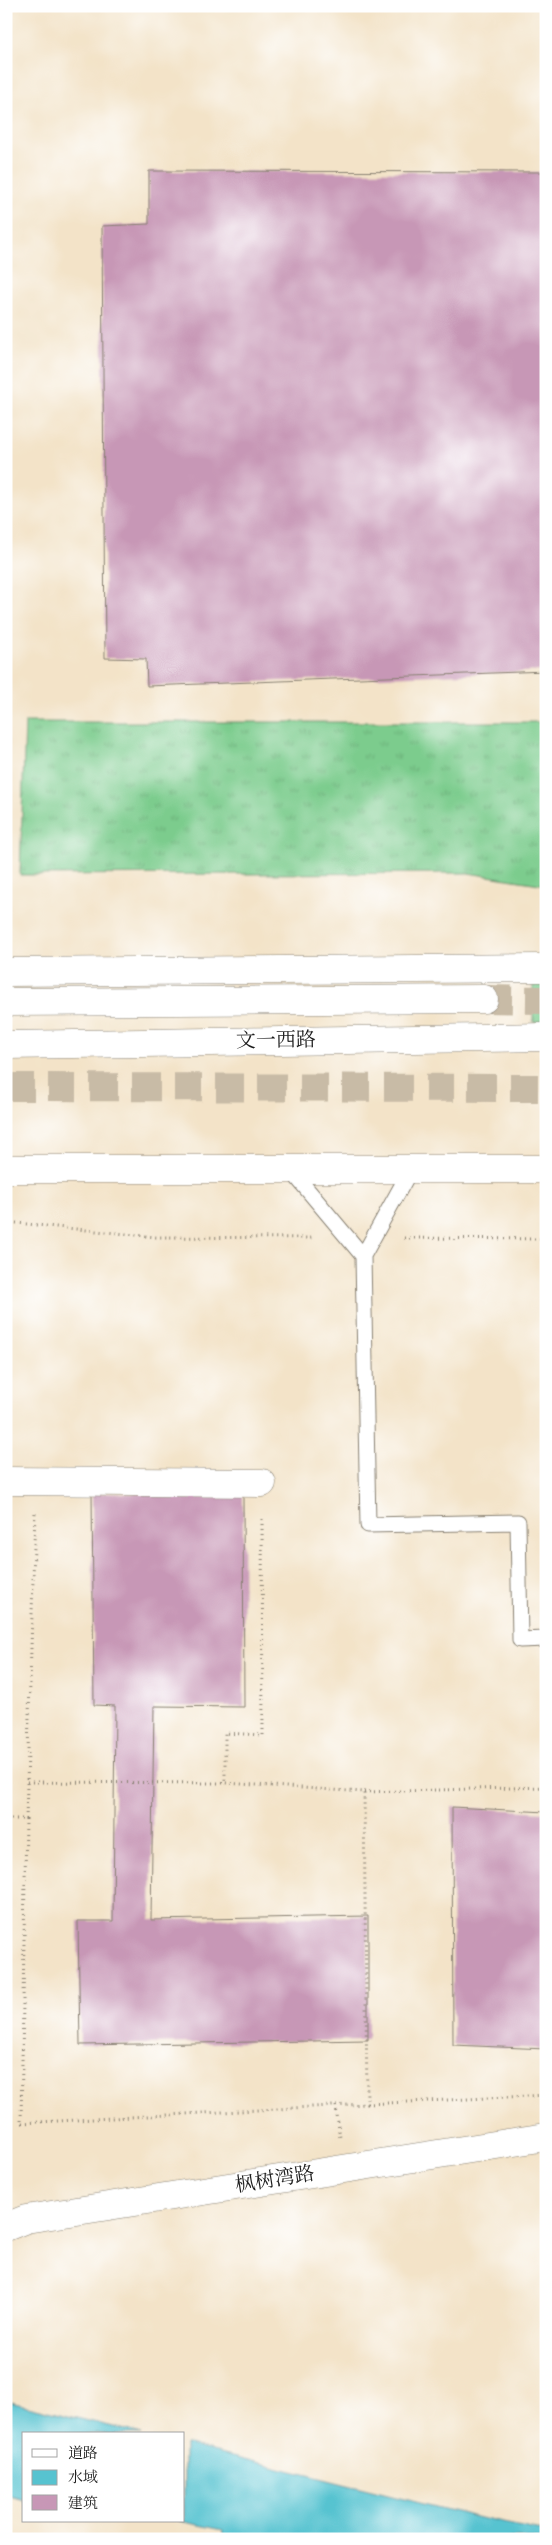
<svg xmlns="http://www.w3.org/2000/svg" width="552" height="2545" font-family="'IM FELL DW Pica','Noto Serif SC',serif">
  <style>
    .grass { fill: url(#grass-tufts); stroke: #4c7454 }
    .water { fill: #57c3d0; stroke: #3a7076 }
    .building { fill: #c797b6 }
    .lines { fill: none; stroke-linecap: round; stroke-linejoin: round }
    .trunk-tunnel { stroke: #c8bba6; stroke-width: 28; stroke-dasharray: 28 14; stroke-linecap: butt }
    .service-casing { stroke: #888072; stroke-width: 17 }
    .minor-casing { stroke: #888072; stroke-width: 29 }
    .secondary-casing { stroke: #888072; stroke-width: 29 }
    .primary-casing { stroke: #888072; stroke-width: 29 }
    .trunk-casing { stroke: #888072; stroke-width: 29 }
    .path { stroke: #888072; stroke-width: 3; stroke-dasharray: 1 4; stroke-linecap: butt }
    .service { stroke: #fff; stroke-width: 15 }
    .minor { stroke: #fff; stroke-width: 28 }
    .secondary { stroke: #fff; stroke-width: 28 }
    .primary { stroke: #fff; stroke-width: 28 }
    .trunk { stroke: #fff; stroke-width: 28 }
    .labels { text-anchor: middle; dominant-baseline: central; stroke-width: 4; stroke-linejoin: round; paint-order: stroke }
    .street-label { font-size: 20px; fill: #1c1c1c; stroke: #fff }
  </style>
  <defs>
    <pattern id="grass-tufts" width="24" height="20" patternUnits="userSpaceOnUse" patternTransform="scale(1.25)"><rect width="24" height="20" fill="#7ccc8d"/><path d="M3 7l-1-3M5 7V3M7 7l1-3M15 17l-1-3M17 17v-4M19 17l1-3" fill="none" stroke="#6baf79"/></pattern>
  </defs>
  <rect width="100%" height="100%" fill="#fff"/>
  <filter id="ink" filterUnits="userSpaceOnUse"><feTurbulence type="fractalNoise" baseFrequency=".02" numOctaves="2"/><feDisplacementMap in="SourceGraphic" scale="10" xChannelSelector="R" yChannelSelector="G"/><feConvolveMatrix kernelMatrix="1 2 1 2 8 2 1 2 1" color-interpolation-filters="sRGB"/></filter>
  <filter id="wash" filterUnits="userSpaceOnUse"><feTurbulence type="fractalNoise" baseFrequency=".0096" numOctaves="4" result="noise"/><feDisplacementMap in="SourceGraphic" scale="20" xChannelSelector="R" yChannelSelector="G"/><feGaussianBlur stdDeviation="1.12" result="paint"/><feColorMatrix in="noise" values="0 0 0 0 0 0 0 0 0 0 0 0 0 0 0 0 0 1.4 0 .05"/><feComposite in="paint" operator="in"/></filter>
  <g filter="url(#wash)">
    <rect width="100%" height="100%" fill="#f3e3c8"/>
    <path class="grass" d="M 25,722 L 546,722 L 546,885 L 468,873 L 20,875 Z
      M 533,963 L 546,963 L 546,1022 L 533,1022 Z"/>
    <path class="water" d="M 6,2401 L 122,2429 L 141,2434 L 24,2434 L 24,2500 L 6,2495 Z
      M 184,2444 L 484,2519 L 546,2532 L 546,2539 L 222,2539 L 223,2530 L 179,2521 L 184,2521 Z"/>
    <g id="blocks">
      <path class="building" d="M 149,171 L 546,172 L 546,671 L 147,686 L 146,659 L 105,658 L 102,226 L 149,224 Z
        M 92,1493 L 243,1495 L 244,1707 L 154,1706 L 151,1920 L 368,1916 L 368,2040 L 80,2045 L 78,1921 L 113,1921 L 115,1706 L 94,1705 Z
        M 452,1807 L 546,1812 L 546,2049 L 453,2045 Z"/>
    </g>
  </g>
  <g filter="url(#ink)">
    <use href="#blocks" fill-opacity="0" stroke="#888072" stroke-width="1"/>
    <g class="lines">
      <path class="trunk-tunnel" d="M 484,999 L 546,1000
        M 6,1087 L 546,1088"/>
      <defs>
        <path id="service" d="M 290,1169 L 363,1256
          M 411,1169 L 363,1256 L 368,1525 L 518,1522 L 520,1640 L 546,1639"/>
        <path id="minor" d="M 6,1481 L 262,1483
          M 6,2227 L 26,2219 L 546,2137"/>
        <path id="secondary" d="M 6,972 L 546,968"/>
        <path id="primary" d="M 6,1045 L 546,1037
          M 6,1169 L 546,1169"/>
        <path id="trunk" d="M 6,1002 L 484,999"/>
      </defs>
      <use href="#service" class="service-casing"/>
      <use href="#minor" class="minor-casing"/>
      <use href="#secondary" class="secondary-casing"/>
      <use href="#primary" class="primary-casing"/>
      <use href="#trunk" class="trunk-casing"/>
      <path class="path" d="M 6,1222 L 156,1237 L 312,1238
        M 404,1238 L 546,1239
        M 27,1782 L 225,1783
        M 364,1792 L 546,1787
        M 6,1819 L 26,1819 L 35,1512
        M 26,1819 L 21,2123 L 367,2104 L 364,1792 L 225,1783 L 225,1733 L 263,1735 L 262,1515
        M 367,2104 L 546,2095
        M 336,2106 L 340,2138"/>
      <use href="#service" class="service"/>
      <use href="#minor" class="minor"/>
      <use href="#secondary" class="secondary"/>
      <use href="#primary" class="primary"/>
      <use href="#trunk" class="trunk"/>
    </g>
  </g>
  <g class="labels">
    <g class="street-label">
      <text transform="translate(276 1041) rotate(-1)">文一西路</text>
      <text transform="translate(275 2180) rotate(-9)">枫树湾路</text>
    </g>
  </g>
  <rect width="552" height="2545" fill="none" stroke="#fff" stroke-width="25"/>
  <rect x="22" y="2432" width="162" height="90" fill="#ffffff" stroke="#a4a4a4"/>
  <rect x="32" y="2449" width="25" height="8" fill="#ffffff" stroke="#a4a4a4"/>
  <text x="68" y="2458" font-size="15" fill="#1c1c1c">道路</text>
  <rect x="32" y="2470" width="25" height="15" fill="#57c3d0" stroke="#a4a4a4"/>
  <text x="68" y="2482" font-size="15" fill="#1c1c1c">水域</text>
  <rect x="32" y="2495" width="25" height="15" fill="#c797b6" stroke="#a4a4a4"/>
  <text x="68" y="2508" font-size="15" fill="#1c1c1c">建筑</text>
</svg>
